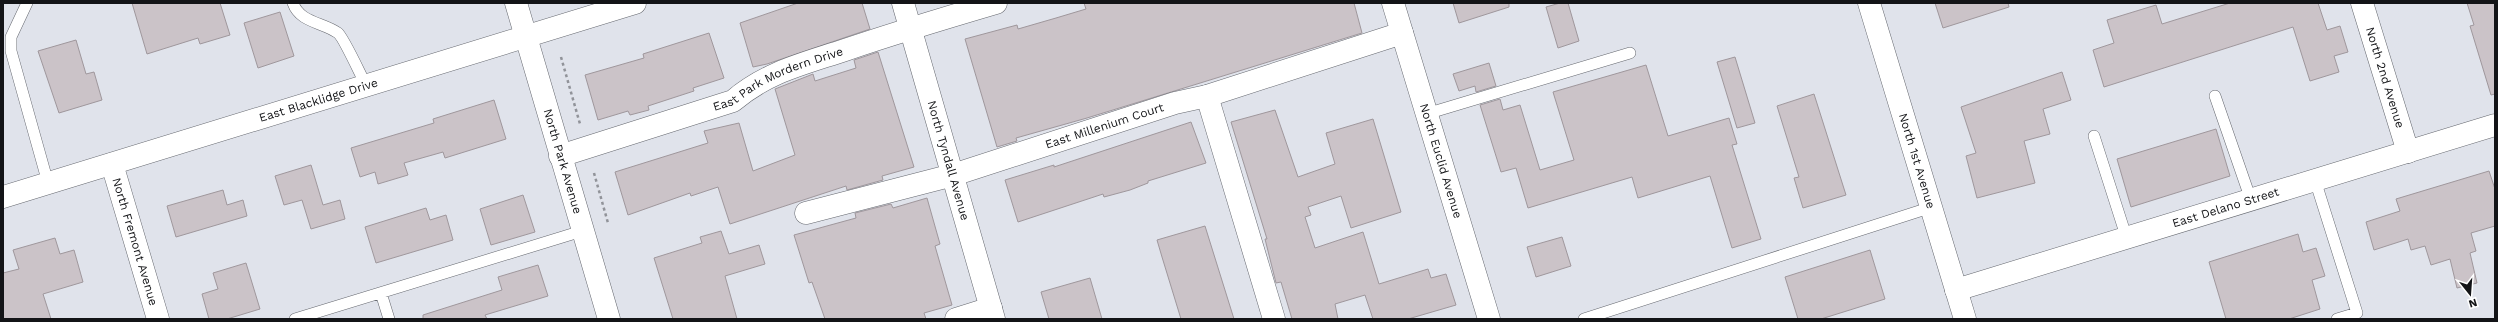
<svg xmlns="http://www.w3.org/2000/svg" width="2498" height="322" font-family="'Work Sans',sans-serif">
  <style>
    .building { fill: #cbc3c8; stroke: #9f979c }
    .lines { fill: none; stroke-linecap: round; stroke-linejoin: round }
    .service-casing { stroke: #65686f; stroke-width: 12 }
    .minor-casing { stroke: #65686f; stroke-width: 23 }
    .tertiary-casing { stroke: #65686f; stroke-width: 23 }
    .secondary-casing { stroke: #65686f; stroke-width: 23 }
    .path { stroke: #919399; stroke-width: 2.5; stroke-dasharray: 3 3; stroke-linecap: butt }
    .service { stroke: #fff; stroke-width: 11 }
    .minor { stroke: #fff; stroke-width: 22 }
    .tertiary { stroke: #fff; stroke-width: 22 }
    .secondary { stroke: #fff; stroke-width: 22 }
    .labels { text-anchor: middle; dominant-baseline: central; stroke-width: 4; stroke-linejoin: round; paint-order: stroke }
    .street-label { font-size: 12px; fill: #131417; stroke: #fff }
  </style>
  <rect width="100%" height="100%" fill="#e0e3eb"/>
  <path class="building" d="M 132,3 L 220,3 L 230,35 L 200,44 L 198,38 L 147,54 Z
    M 798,3 L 862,3 L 870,29 L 767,64 L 753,67 L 740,23 Z
    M 1084,3 L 1354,3 L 1362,33 L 1087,118 L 1016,138 L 1017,141 L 997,147 L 965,39 L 1017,25 L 1018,29 L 1056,18 L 1086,9 Z
    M 1453,3 L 1509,3 L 1509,7 L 1459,23 Z
    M 1560,3 L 1568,3 L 1579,41 L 1558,48 L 1546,7 Z
    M 1935,3 L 2008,3 L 2009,7 L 1943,28 Z
    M 2230,3 L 2318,3 L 2327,30 L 2340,26 L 2348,52 L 2334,56 L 2339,72 L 2310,81 L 2293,27 L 2104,87 L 2093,50 L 2114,43 L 2107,20 L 2156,5 L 2162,24 Z
    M 2467,3 L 2495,3 L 2495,94 L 2491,95 L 2470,26 L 2474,25 Z
    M 280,12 L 294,56 L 258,68 L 244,23 Z
    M 709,33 L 724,78 L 693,88 L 694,91 L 648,106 L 649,110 L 630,115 L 628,111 L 598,120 L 585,75 L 644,58 L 643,54 Z
    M 76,40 L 86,74 L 94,72 L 102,100 L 59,113 L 38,51 Z
    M 878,52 L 914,167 L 882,176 L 883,180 L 847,190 L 846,186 L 730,224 L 718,187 L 691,196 L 690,193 L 628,215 L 615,172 L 708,143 L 704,131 L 739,123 L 753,171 L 795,155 L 775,89 L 813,74 L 815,81 L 856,68 L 854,60 Z
    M 1735,57 L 1755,123 L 1737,128 L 1717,62 Z
    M 1489,63 L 1496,86 L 1476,92 L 1475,86 L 1459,91 L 1453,74 Z
    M 1646,65 L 1668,136 L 1729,118 L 1737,144 L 1732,145 L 1761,239 L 1732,248 L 1710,176 L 1638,198 L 1632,177 L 1528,208 L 1516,168 L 1501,172 L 1480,105 L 1500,99 L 1503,110 L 1520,105 L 1540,170 L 1574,160 L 1553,92 Z
    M 2062,72 L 2071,100 L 2043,109 L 2050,134 L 2024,141 L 2035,183 L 1977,198 L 1966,156 L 1976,153 L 1961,107 Z
    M 1814,94 L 1846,195 L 1803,208 L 1794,178 L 1799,177 L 1777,106 Z
    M 494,100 L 506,139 L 445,158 L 443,152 L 404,163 L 408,175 L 378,184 L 375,172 L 360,177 L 351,148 L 434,123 L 433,119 Z
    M 1275,110 L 1298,177 L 1335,164 L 1326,133 L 1373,119 L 1401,212 L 1351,228 L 1341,196 L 1308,207 L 1311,215 L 1305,217 L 1315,248 L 1363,232 L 1379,284 L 1428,269 L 1431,278 L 1446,274 L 1456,305 L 1408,319 L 1373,319 L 1365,295 L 1335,304 L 1338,319 L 1292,319 L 1281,282 L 1276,283 L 1265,239 L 1267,239 L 1231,122 Z
    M 1191,122 L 1206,163 L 1148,181 L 1148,183 L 1130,190 L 1104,197 L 1103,194 L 1018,222 L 1005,180 L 1054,165 L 1054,167 Z
    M 2216,129 L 2230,176 L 2131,207 L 2117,159 Z
    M 311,165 L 323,205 L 340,200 L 345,219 L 311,229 L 302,200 L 284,205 L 275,176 Z
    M 2489,171 L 2495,189 L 2495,226 L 2471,233 L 2476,251 L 2470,253 L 2477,283 L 2457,288 L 2450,259 L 2431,265 L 2425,246 L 2411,250 L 2408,239 L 2374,250 L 2366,222 L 2400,211 L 2396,199 Z
    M 223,190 L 227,205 L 243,200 L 247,216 L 176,237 L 167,206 Z
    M 523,195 L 535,232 L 491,245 L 480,209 Z
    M 927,198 L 940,244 L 935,246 L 952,305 L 924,313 L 926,319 L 825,319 L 812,282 L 809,283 L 794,235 L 856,218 L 855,213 L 891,204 L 893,208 Z
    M 426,208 L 430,220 L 446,215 L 453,240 L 376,263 L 365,227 Z
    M 1205,226 L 1234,319 L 1181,319 L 1162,257 L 1157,240 Z
    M 721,231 L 729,254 L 759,245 L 765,264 L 725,276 L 737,319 L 673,319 L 654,258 L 702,243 L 700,237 Z
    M 2298,234 L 2303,252 L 2316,248 L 2325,276 L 2312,280 L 2320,309 L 2289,319 L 2226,319 L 2209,262 Z
    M 1562,237 L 1571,266 L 1536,277 L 1527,247 Z
    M 55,238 L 60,254 L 74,250 L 83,282 L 43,294 L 51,319 L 3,319 L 3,273 L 19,269 L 13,250 Z
    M 1870,250 L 1885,299 L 1821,319 L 1798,319 L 1785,277 Z
    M 246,263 L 260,309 L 227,319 L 209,319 L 202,294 L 218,289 L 213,273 Z
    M 538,265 L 548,296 L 485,315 L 487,319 L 423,319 L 423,315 L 502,290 L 498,277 Z
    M 1090,278 L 1102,319 L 1049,319 L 1041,292 Z"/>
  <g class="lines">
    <defs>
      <path id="service" d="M 27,3 L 11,37 L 11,51 L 48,183
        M 293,3 C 300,23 323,22 338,33 C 344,38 361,76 366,85
        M 2215,96 L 2251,200
        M 1426,114 L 1630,53
        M 2094,136 L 2127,239
        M 2315,180 L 2357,313 L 2337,319
        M 381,293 L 389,319
        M 295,319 L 582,231
        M 1584,319 L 1932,207"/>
      <g id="minor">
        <path id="s1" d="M 903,3 L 994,319"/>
        <path id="s2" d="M 1393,3 L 1489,319"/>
        <path id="s3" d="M 2362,3 L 2408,152"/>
        <path d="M 1207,96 L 1274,319"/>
        <path id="s4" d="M 560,156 L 733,101 C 767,72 803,64 845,50 C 895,33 945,18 996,3"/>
        <path id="s5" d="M 112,164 L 158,319"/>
        <path id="s6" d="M 3,197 L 635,3"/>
        <path id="s7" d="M 806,213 L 953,175 L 1175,103 L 1207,96 L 1402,33"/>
        <path id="s8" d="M 1956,290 L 2495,125"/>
        <path d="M 956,319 L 991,308"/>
      </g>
      <g id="tertiary">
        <path id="s9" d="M 516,3 L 609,319"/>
      </g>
      <g id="secondary">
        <path id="s10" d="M 1869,3 L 1965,319"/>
      </g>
    </defs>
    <use href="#service" class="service-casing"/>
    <use href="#minor" class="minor-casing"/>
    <use href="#tertiary" class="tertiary-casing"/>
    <use href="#secondary" class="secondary-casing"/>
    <path class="path" d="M 544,3 L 544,4
      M 561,57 L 580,124
      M 594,173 L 608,223"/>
    <use href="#service" class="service"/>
    <use href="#minor" class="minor"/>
    <use href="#tertiary" class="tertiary"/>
    <use href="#secondary" class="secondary"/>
  </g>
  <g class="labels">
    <g class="street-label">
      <text stroke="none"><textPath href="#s3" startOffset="78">North 2nd Avenue</textPath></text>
      <text stroke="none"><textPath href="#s4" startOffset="232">East Park Mordern Drive</textPath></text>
      <text stroke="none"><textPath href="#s6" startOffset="330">East Blacklidge Drive</textPath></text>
      <text stroke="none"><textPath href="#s7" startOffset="311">East Millenium Court</textPath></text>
      <text stroke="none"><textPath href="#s9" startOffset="165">North Park Avenue</textPath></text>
      <text stroke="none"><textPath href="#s1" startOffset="164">North Tyndall Avenue</textPath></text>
      <text stroke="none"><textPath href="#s2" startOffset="165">North Euclid Avenue</textPath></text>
      <text stroke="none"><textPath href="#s10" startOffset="165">North 1st Avenue</textPath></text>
      <text stroke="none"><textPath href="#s8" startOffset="282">East Delano Street</textPath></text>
      <text stroke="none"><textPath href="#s5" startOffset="81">North Fremont Avenue</textPath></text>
    </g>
  </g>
  <rect width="2498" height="322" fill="none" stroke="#131417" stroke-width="8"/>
  <g transform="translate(2470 294) rotate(163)" stroke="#ffffff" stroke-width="3" paint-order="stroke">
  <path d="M0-3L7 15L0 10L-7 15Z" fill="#131417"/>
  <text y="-6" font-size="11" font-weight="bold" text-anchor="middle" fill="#131417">N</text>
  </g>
</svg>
